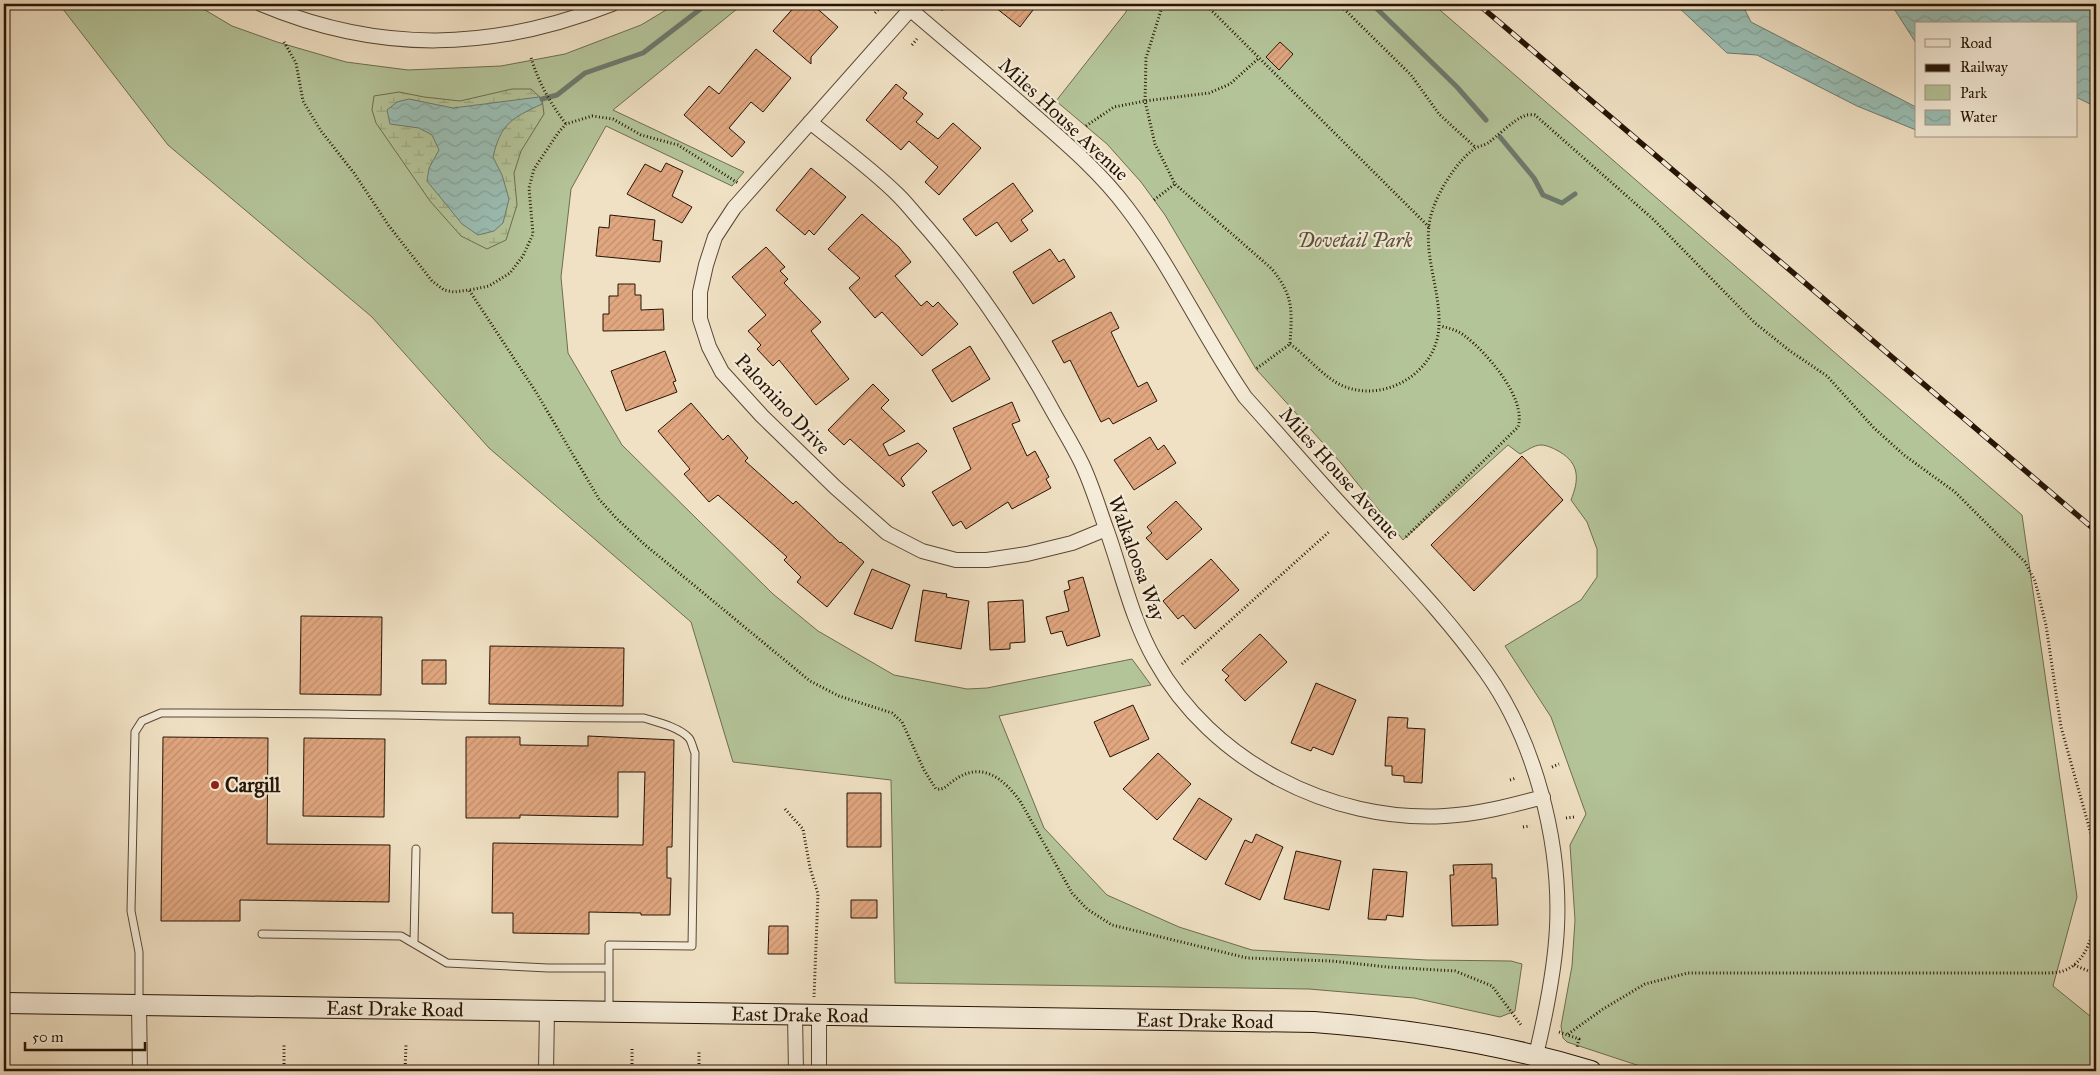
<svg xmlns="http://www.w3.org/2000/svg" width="2100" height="1075" font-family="'IM FELL Great Primer',serif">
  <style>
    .green { fill: #b4c499; stroke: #6e6c4f }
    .wetland { fill: url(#wetland-marsh); stroke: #6e6c4f }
    .water { fill: url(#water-waves); stroke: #6c7a6e }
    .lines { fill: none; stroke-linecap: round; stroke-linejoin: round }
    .stream { stroke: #6c7a6e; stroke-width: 5 }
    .building { fill: url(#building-hatch); stroke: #271405 }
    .service-casing { stroke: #594735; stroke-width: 9 }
    .minor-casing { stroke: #594735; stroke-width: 16 }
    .secondary-casing { stroke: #271405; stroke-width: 22 }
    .path { stroke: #271405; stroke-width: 3; stroke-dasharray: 1 2.5; stroke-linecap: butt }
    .service { stroke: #f5ecd9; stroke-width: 7 }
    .minor { stroke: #f5ecd9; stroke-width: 14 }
    .secondary { stroke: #f5ecd9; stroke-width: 20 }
    .rail-casing { stroke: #271405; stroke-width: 5.5 }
    .rail { stroke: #f5ecd9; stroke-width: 4; stroke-dasharray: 11; stroke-linecap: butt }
    .poi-dot { fill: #8f2418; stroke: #f5ecd9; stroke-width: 2 }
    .labels { text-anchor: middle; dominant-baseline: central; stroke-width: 4.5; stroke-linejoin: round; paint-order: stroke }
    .street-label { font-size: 20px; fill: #271405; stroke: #f5ecd9 }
    .park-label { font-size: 20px; font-style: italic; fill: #585239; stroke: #f5ecd9 }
    .poi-label { font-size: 20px; font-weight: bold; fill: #271405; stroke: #f5ecd9; text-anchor: start }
  </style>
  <defs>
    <pattern id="wetland-marsh" width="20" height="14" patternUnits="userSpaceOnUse" patternTransform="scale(1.25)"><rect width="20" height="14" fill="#b4c499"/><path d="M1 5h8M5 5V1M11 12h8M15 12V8" fill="none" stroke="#9ba882"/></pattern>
    <pattern id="water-waves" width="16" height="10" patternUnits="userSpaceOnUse" patternTransform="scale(1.25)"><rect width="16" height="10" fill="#9abeb4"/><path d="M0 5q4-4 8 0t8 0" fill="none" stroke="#85a299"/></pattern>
    <pattern id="building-hatch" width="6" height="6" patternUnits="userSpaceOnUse" patternTransform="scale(1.25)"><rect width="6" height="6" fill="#e1a780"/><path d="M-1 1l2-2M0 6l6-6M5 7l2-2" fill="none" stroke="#c18f6d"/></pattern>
  </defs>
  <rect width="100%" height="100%" fill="#f0e1c4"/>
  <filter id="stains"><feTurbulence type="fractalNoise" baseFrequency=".004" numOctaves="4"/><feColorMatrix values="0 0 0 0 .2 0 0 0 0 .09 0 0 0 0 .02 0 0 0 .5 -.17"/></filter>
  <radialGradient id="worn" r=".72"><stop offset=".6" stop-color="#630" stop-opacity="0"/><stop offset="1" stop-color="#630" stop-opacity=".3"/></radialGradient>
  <path class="green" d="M 59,4 L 195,4 L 232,26 L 277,42 L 346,62 L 408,70 L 501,66 L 565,54 L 641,25 L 676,4 L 743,4 L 613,110 L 744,172 L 732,186 L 606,126 L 571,189 L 561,277 L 568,353 L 622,445 L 773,594 L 818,631 L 894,675 L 967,689 L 987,688 L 1132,659 L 1151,685 L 999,716 L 1044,828 L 1107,895 L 1179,927 L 1252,950 L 1427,960 L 1511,961 L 1522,964 L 1515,1011 L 1500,1017 L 1414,998 L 1309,989 L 895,983 L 891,780 L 733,762 L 691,622 L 489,448 L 372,317 L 168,145 Z
    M 1127,4 L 1433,4 L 2022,515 L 2077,897 L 2053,986 L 2090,1016 L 2096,1017 L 2096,1061 L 2083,1071 L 1655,1071 L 1567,1042 L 1563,1038 L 1561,1026 L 1572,966 L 1575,920 L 1570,845 L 1586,814 L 1551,717 L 1505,646 L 1581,600 L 1597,577 L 1597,549 L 1587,522 L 1571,500 C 1579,480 1580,464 1560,452 C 1555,449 1547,445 1541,445 C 1534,445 1526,451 1520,454 L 1508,445 L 1403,540 L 1341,463 L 1256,369 L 1165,215 L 1141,182 L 1107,144 L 1056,101 L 1126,12 Z"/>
  <path class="wetland" d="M 512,89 L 531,89 L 542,99 L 544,114 L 521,151 L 514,173 L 517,205 L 506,240 L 487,249 L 461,236 L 430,201 L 376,123 L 372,110 L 374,96 L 399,92 L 424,97 L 460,101 Z"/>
  <path class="water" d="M 1675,4 L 1742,4 L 1751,22 L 1916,107 L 1916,130 L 1857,106 L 1757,55 L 1727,53 Z
    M 1891,4 L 2096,4 L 2096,107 L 2076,97 L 2076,24 L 1916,24 L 1916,43 Z
    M 539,97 L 542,99 L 542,104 C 512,118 501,123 493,157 L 502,175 L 509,199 L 503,223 L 494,231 L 478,235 L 462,224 L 427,181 L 429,168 L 439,150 L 432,135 L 419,128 L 390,124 L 387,110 L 397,102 L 409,99 L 453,108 Z"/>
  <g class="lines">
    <path class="stream" d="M 1372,4 L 1457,87 L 1486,120
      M 542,99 L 557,95 L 585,73 L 643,53 L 707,4
      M 1500,137 L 1534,178 L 1543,195 L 1562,203 L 1575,194"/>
  </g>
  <path class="building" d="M 797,4 L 812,4 L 838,27 L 811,57 L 811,64 L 773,31 Z
    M 991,4 L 1025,4 L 1033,10 L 1020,27 Z
    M 1280,42 L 1293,54 L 1279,70 L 1266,57 Z
    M 756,49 L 791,78 L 763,112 L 751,102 L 729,128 L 745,142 L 732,157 L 684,115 L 709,86 L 719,94 Z
    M 896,84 L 907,93 L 903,98 L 923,114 L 916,122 L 938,139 L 953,123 L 981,148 L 939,195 L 925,182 L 938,167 L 909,141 L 901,150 L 866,120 Z
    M 666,163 L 683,171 L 672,196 L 692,207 L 682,223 L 627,194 L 645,164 L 661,172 Z
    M 811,168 L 846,197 L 814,235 L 809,230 L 805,235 L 776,210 Z
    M 1013,183 L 1033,211 L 1021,220 L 1028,230 L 1011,242 L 997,222 L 976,236 L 963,219 Z
    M 862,214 L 899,247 L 911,262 L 895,276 L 921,306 L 927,301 L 933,307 L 938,302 L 958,324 L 922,356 L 882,312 L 875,318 L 849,288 L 860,278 L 828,249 Z
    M 610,215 L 655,220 L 653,240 L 662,241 L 660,262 L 596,256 L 599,227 L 609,228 Z
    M 766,247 L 785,267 L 780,271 L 788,279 L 784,283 L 821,322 L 811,331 L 849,379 L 816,405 L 779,360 L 773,366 L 757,349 L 761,345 L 748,331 L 766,315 L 732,277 Z
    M 1050,249 L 1059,262 L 1064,259 L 1075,277 L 1033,304 L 1013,272 Z
    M 618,284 L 635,284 L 635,295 L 641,295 L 641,310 L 663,309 L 664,330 L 603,331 L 603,314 L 609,314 L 609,296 L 618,296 Z
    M 1111,312 L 1119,328 L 1111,332 L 1121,353 L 1138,387 L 1147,382 L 1157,401 L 1113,424 L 1109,418 L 1101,422 L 1070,360 L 1064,363 L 1052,341 Z
    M 970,346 L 990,379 L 952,402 L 932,370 Z
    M 665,351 L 676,381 L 673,382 L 677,392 L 626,411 L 611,371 Z
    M 873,384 L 889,400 L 881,408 L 905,431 L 883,444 L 889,456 L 918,443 L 927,451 L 901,478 L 905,485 L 903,487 L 850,439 L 844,445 L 828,430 Z
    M 1012,402 L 1020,421 L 1012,424 L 1027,456 L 1035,451 L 1049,477 L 1046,479 L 1051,488 L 1012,509 L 1008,502 L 966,529 L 961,521 L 953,526 L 932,492 L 971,469 L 953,428 Z
    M 691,403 L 723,440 L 728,435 L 748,458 L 745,461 L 793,504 L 796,501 L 840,543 L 841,542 L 864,562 L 827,607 L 797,582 L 801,577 L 784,560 L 787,557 L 757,530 L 718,495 L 709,502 L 684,474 L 690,469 L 658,431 Z
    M 1150,437 L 1158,450 L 1164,445 L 1176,463 L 1134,490 L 1114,460 Z
    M 1522,456 L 1563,500 L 1474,591 L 1431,545 Z
    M 1176,501 L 1202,529 L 1167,560 L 1146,538 L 1152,533 L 1147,527 Z
    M 1211,559 L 1239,590 L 1195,629 L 1183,615 L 1178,619 L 1163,601 Z
    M 872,569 L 910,585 L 892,629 L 854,614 Z
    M 1083,577 L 1100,636 L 1067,646 L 1062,631 L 1051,634 L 1046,617 L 1069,611 L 1064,591 L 1070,589 L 1068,581 Z
    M 923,590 L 947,594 L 946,597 L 969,601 L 961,649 L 915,641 Z
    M 1023,600 L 1025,642 L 1010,643 L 1010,649 L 990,650 L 988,602 Z
    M 301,616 L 382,617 L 381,695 L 300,694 Z
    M 1260,634 L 1287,662 L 1245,701 L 1225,680 L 1229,676 L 1222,670 Z
    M 490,646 L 624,648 L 623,706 L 489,704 Z
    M 422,660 L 446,660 L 446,684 L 422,684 Z
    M 1316,683 L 1356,700 L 1333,755 L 1313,747 L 1311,751 L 1291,743 Z
    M 1133,705 L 1149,739 L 1110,757 L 1094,722 Z
    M 1388,717 L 1408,718 L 1407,728 L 1425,729 L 1422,783 L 1404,782 L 1404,776 L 1392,775 L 1392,766 L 1385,766 Z
    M 588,736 L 674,740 L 672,847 L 667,847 L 667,878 L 671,878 L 670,915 L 641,915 L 641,913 L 589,912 L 589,934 L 513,933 L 513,913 L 492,913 L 493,843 L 643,845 L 645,772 L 618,772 L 618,817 L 520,815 L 520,818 L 466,818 L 466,737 L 520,737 L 520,745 L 588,746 Z
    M 163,737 L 268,738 L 267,844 L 390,845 L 389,902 L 240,900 L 240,921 L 161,921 Z
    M 304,738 L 385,739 L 384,817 L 303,816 Z
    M 1158,753 L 1191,784 L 1157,820 L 1123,789 Z
    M 847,793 L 881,793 L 881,847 L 847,847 Z
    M 1199,798 L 1232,819 L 1206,860 L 1173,839 Z
    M 1256,834 L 1283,847 L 1260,900 L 1225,884 L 1245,840 L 1252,843 Z
    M 1296,851 L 1341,861 L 1329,910 L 1284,899 Z
    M 1492,864 L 1492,878 L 1496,878 L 1498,925 L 1452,926 L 1450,875 L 1454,875 L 1453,865 Z
    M 1373,869 L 1407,872 L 1403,917 L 1387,915 L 1386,920 L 1368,919 Z
    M 851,900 L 877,900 L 877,918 L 851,918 Z
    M 769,926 L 788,926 L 788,954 L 768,954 Z"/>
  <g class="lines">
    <defs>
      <path id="service" d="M 262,934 L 401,936 L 447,963 L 548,968 L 609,968 L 609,1010
        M 414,942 L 416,849
        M 139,1003 L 139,952 L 131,911 L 135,732 L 142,721 L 161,713 C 322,712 483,718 644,718 C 657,722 679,727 689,738 C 692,742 693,749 695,753 L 692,946 L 609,945 L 609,968"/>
      <path id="minor" d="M 261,4 C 380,54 493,51 612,4
        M 904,4 C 948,42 993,79 1036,117 C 1068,145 1101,173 1127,208 C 1172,267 1203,336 1245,397 C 1283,439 1319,482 1358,523 C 1402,571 1448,618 1486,672 C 1535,741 1561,842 1557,927 C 1555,970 1546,1013 1536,1055
        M 915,4 L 734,208 L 715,237 L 706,265 L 700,292 L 700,319 L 709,347 L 722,372 L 762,416 L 835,487 L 887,533 L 922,551 L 956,560 L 987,560 L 1027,554 L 1072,543 L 1106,529
        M 810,122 C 840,146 872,169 899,196 C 909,206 918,218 928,229 C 977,286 1019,349 1055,415 C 1064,431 1074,447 1082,464 C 1092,485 1099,509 1107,531 C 1122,573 1132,620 1155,660 C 1211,761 1331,823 1445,816 C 1479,814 1510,806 1543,797
        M 139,1006 L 140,1071
        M 795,1015 L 796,1071
        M 546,1071 L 547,1011
        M 819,1071 L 819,1015"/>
      <g id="secondary">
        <path id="s1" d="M 4,1003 L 1314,1022 C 1408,1029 1500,1043 1591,1071"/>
      </g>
    </defs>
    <use href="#service" class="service-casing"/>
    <use href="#minor" class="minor-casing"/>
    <use href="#secondary" class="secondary-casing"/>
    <path class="path" d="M 1163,4 L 1146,58 L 1145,101 L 1155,144 L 1175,184 L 1272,269 C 1294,297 1292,310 1290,344 L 1256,369
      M 1205,4 L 1429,227
      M 1339,4 L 1411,75 L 1439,114 L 1475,147
      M 941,10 L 945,5
      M 875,13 L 879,9
      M 284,42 L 296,63 L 303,101 L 321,131 L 354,173 L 389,226 L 432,281 L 444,290 L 454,292 L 469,290 L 536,392 L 599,499 L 616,518 L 644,544 L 810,681 L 839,696 L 892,713 L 902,722 L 924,770 L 936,789 C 945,790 947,785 953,781 C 981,760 1003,778 1020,801 L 1072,893 L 1087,909 L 1112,925 L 1247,958 L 1332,961 L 1387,967 L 1455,971 L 1492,986 L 1521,1025
      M 912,45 L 917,39
      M 531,58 C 539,83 550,103 566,124
      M 1086,126 L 1114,107 L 1145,101 L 1209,93 L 1230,84 L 1259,58
      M 1154,200 L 1175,184
      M 470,290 L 489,286 L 510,273 L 523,256 L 533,234 L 529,188 L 534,169 L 558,133 L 566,124 L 592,116 L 613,119 L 641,135 L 678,145 L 738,183
      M 1290,344 C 1308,357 1323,377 1343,386 C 1386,404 1439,371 1439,324 C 1440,289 1423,254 1430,219 C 1435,196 1455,163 1474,149 C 1478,146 1483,146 1488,143 C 1496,137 1515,119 1524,116 C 1527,114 1532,115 1535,115 L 1654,220 L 1755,323 L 1790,351 L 1827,376 L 1874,428 L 1904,455 L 1955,492 L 2025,562 L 2035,581 L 2046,625 L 2061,727 L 2096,852
      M 1406,537 L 1518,427 C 1527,398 1486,352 1465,336 C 1457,330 1449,328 1440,326
      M 1182,664 L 1330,531
      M 1552,767 L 1559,764
      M 1510,780 L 1516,778
      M 785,809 L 803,829 L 810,868 L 818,894 L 814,997
      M 1566,818 L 1574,817
      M 1523,827 L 1530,826
      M 2093,930 L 2096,939
      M 2074,965 L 2096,974
      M 1559,1032 L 1579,1039 L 1577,1047
      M 1568,1034 L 1603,1009 L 1645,984 L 1688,973 L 2043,973 C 2049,973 2057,973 2063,971 C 2089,962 2095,929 2096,904
      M 284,1071 L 284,1044
      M 405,1071 L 406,1045
      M 632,1071 L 632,1049
      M 699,1071 L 699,1050"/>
    <use href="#service" class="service"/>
    <use href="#minor" class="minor"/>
    <use href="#secondary" class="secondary"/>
    <defs>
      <path id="rail" d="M 1478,4 L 2096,531"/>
    </defs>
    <use href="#rail" class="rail-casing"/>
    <use href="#rail" class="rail"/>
  </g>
  <circle class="poi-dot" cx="215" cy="785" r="5"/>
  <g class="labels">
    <g class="street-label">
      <text transform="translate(1064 119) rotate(43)">Miles House Avenue</text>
      <text transform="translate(783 404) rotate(47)">Palomino Drive</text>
      <text transform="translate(1340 473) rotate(48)">Miles House Avenue</text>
      <text transform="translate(1137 558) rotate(70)">Walkaloosa Way</text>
      <text stroke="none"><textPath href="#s1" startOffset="391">East Drake Road</textPath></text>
      <text stroke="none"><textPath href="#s1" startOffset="796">East Drake Road</textPath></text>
      <text stroke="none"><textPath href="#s1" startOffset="1201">East Drake Road</textPath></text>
    </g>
    <g class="park-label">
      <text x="1355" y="240">Dovetail Park</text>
    </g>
    <g class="poi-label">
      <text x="225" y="785">Cargill</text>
    </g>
  </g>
  <rect width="2100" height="1075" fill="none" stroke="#f0e1c4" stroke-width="20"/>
  <rect x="5" y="5" width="2090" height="1065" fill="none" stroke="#271405" stroke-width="2.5"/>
  <rect x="10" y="10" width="2080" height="1055" fill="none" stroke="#271405"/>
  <rect x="1915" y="22" width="162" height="115" fill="#f5ecd9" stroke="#a39684"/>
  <rect x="1925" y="39" width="25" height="8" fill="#f5ecd9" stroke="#a39684"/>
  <text x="1960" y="48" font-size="15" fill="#271405">Road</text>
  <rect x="1925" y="64" width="25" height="8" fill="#271405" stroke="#a39684"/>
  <text x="1960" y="72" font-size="15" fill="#271405">Railway</text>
  <rect x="1925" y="85" width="25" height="15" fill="#b4c499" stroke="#a39684"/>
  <text x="1960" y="98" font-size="15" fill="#271405">Park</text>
  <rect x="1925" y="110" width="25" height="15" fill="url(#water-waves)" stroke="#a39684"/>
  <text x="1960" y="122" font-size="15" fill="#271405">Water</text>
  <path d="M25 1042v8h120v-8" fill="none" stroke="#271405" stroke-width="2.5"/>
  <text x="32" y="1042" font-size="15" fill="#271405" stroke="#f5ecd9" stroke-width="4" paint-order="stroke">50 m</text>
  <rect width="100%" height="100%" filter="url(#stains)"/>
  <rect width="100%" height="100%" fill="url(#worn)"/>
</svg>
